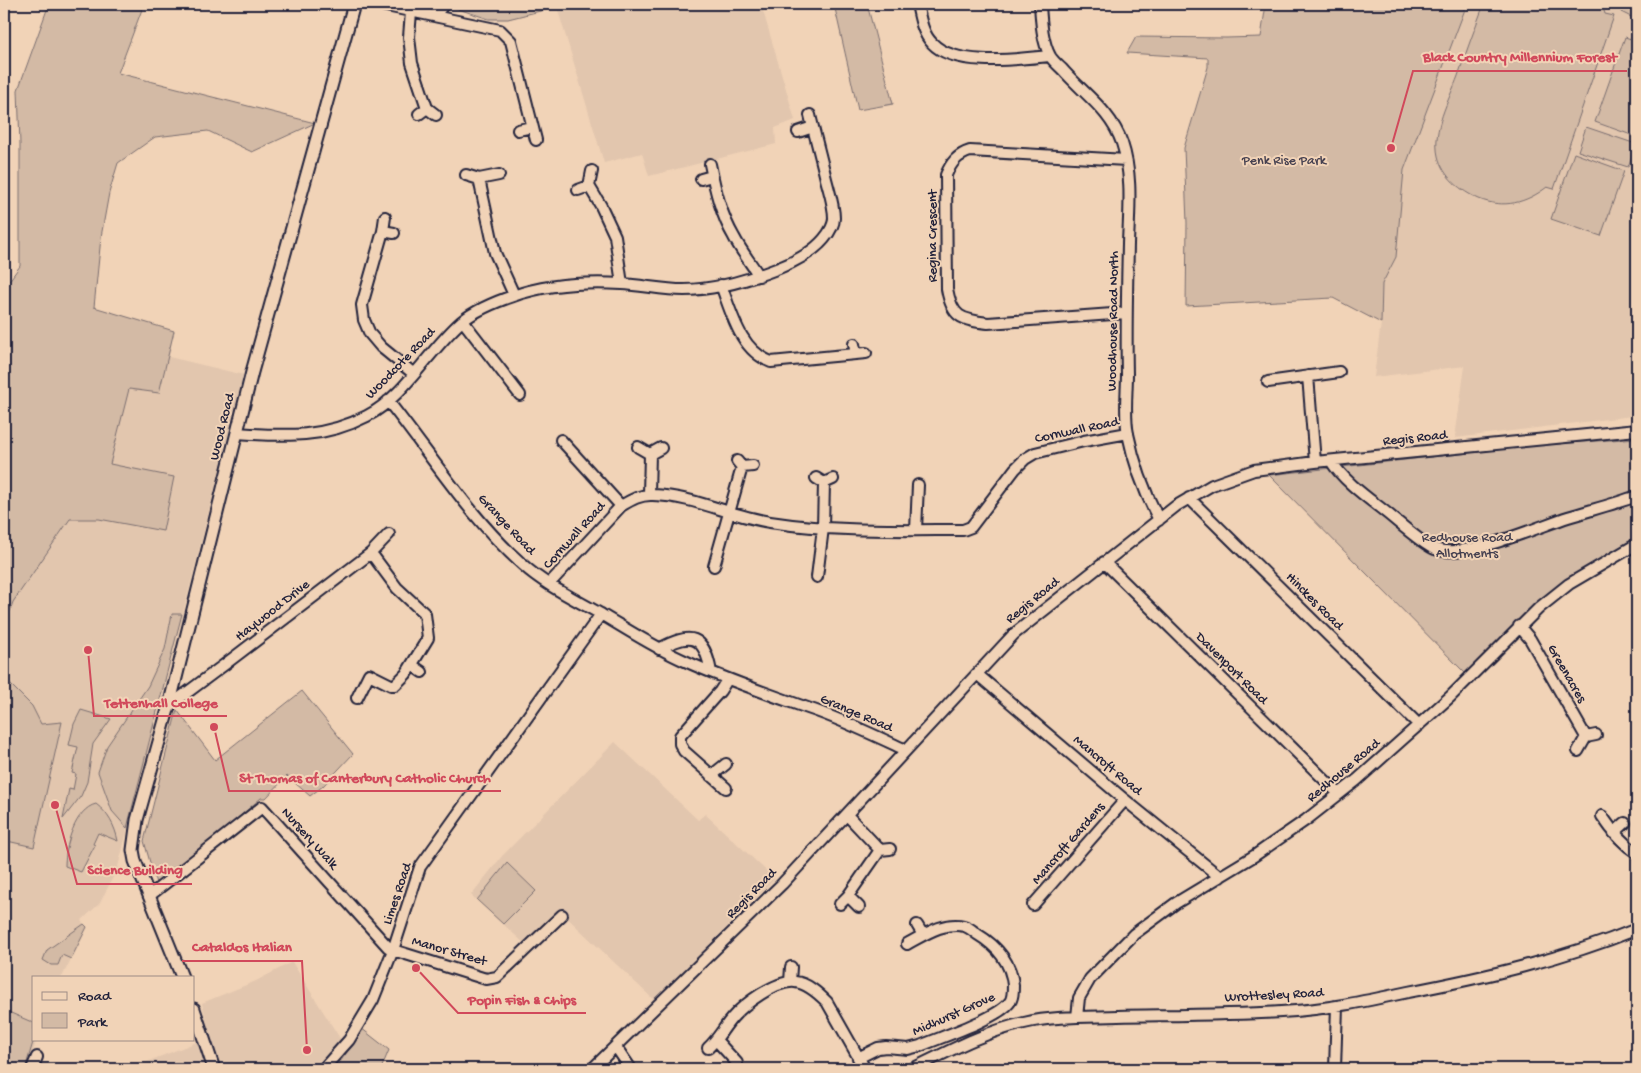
<svg xmlns="http://www.w3.org/2000/svg" width="1641" height="1073" font-family="'Gochi Hand',sans-serif">
  <style>
    .built { fill: #e2c6ae }
    .green { fill: #d3baa5; stroke: #7a6e70 }
    .lines { fill: none; stroke-linecap: round; stroke-linejoin: round }
    .minor-casing { stroke: #22223b; stroke-width: 14 }
    .tertiary-casing { stroke: #22223b; stroke-width: 15 }
    .minor { stroke: #f1d3b7; stroke-width: 10 }
    .tertiary { stroke: #f1d3b7; stroke-width: 11 }
    .labels { text-anchor: middle; dominant-baseline: central; stroke-width: 4; stroke-linejoin: round; paint-order: stroke }
    .park-label { font-size: 14px; fill: #454050; stroke: #f1d3b7 }
    .street-label { font-size: 14px; fill: #22223b; stroke: #f1d3b7 }
    .leader { fill: none; stroke: #d1495b; stroke-width: 2 }
    .callout-dot { fill: #d1495b; stroke: #f1d3b7; stroke-width: 2 }
    .callout-label { font-size: 15px; text-anchor: middle; font-weight: bold; fill: #d1495b; stroke: #f1d3b7; stroke-width: 4; stroke-linejoin: round; paint-order: stroke }
  </style>
  <rect width="100%" height="100%" fill="#f1d3b7"/>
  <filter id="ink" filterUnits="userSpaceOnUse"><feTurbulence type="fractalNoise" baseFrequency=".02" numOctaves="2"/><feDisplacementMap in="SourceGraphic" scale="10" xChannelSelector="R" yChannelSelector="G"/><feConvolveMatrix kernelMatrix="1 2 1 2 8 2 1 2 1" color-interpolation-filters="sRGB"/></filter>
  <g filter="url(#ink)">
    <path class="built" d="M 568,4 L 761,4 L 795,120 L 775,128 L 776,144 L 649,176 L 642,153 L 604,163 L 557,7 Z
      M 1445,4 L 1637,4 L 1637,417 L 1632,416 L 1455,438 L 1465,366 L 1374,377 L 1381,323 L 1385,147 Z
      M 4,280 L 174,331 L 169,357 L 244,375 L 118,867 L 100,903 L 81,921 L 87,927 L 62,977 L 34,977 L 34,1039 L 37,1039 L 27,1069 L 4,1069 Z
      M 615,742 L 698,820 L 705,814 L 775,879 L 654,1000 L 559,910 L 525,944 L 471,895 L 503,855 Z
      M 292,962 L 341,1040 L 312,1069 L 220,1069 L 210,1038 L 202,1003 L 256,981 Z
      M 197,1042 L 207,1069 L 147,1069 L 144,1063 Z"/>
    <path class="green" d="M 49,4 L 144,4 L 118,73 L 315,123 L 252,152 L 208,131 L 155,137 L 118,163 L 109,193 L 101,237 L 94,307 L 174,331 L 159,393 L 129,389 L 110,464 L 174,477 L 163,531 L 99,519 L 70,519 L 13,602 L 4,629 L 4,280 L 9,281 L 20,266 L 20,144 L 18,90 Z
      M 460,4 L 568,4 L 508,19 L 489,19 L 458,9 Z
      M 834,4 L 867,4 L 893,104 L 858,110 Z
      M 1266,4 L 1467,4 L 1404,170 L 1396,257 L 1382,284 L 1381,323 L 1333,298 L 1186,306 L 1187,223 L 1184,148 L 1208,67 L 1208,58 L 1127,53 L 1136,37 L 1226,38 L 1261,37 Z
      M 1484,4 L 1602,4 L 1605,14 L 1614,16 L 1554,189 L 1547,187 C 1526,203 1504,209 1479,199 C 1461,191 1443,177 1438,156 C 1432,130 1449,100 1458,76 C 1466,52 1475,28 1484,4 Z
      M 1618,4 L 1637,4 L 1637,20 L 1621,12 Z
      M 1625,37 L 1637,41 L 1637,137 L 1595,122 Z
      M 1586,127 L 1636,144 L 1628,167 L 1578,151 Z
      M 1574,153 L 1624,171 L 1601,236 L 1551,219 Z
      M 1637,438 L 1637,539 L 1553,589 L 1467,675 L 1269,475 L 1531,446 Z
      M 172,614 L 182,614 L 127,828 L 112,811 L 98,772 L 107,746 L 148,686 L 165,649 Z
      M 4,671 L 8,682 L 32,706 L 41,724 L 62,722 L 34,847 L 7,841 L 4,852 Z
      M 302,691 L 353,754 L 323,786 L 310,796 L 287,776 L 266,798 L 261,798 L 157,887 L 144,841 L 177,710 L 215,760 Z
      M 81,710 L 111,719 L 93,744 L 87,782 L 81,796 L 63,819 L 69,789 L 73,790 L 76,774 L 72,773 L 78,747 L 69,745 L 74,724 Z
      M 96,804 C 108,813 115,826 118,841 L 98,833 L 93,844 L 95,845 L 81,872 L 65,866 C 65,846 75,809 96,804 Z
      M 507,863 L 536,891 L 503,924 L 477,900 Z
      M 84,924 L 87,927 L 71,959 L 62,955 L 58,965 L 51,965 L 43,960 L 47,950 Z
      M 4,1010 L 34,1023 L 34,1039 L 25,1069 L 4,1069 Z
      M 361,1028 L 389,1050 L 381,1069 L 335,1069 L 352,1045 Z"/>
    <g class="lines">
      <defs>
        <path id="minor" d="M 377,4 L 500,30 L 511,41 L 536,140
          M 917,4 C 920,17 922,33 932,43 C 955,68 1019,59 1050,56
          M 1040,4 C 1041,20 1042,41 1050,56 C 1053,61 1059,66 1063,70 C 1084,94 1111,111 1122,143 C 1133,176 1129,210 1128,244 C 1127,288 1126,331 1127,374 C 1127,393 1124,415 1128,434 C 1134,464 1145,493 1159,520
          M 411,12 L 409,37 L 412,63 L 427,108
          M 435,15 L 444,4
          M 419,114 L 427,108 L 436,115
          M 518,130 L 532,127
          M 798,132 L 813,127
          M 1126,160 L 970,151 C 957,155 951,163 946,175 L 947,289 C 952,317 961,320 988,323 L 1126,313
          M 710,164 C 715,189 721,215 734,237 C 741,251 751,263 759,276
          M 466,175 L 479,179 L 499,175
          M 479,179 L 495,253 L 514,295
          M 701,179 L 712,176
          M 589,186 L 601,206 L 615,236 L 622,284
          M 578,190 L 589,186 L 592,171
          M 385,217 L 383,231 L 362,305 L 364,320 L 370,334 L 381,347 L 414,374
          M 383,231 L 394,233
          M 721,285 C 732,314 740,350 771,362 L 866,353
          M 463,321 L 520,395
          M 854,344 L 856,354
          M 1308,376 L 1315,462
          M 1268,382 L 1339,372
          M 388,401 C 431,455 471,519 523,565 C 545,585 573,598 599,613 C 628,630 655,648 685,661 C 729,681 774,696 819,712 C 849,723 878,737 906,750
          M 237,433 C 285,436 323,439 367,416 C 404,397 429,350 461,322 C 476,310 495,302 513,296 C 547,284 586,282 622,284 C 642,285 663,290 684,290 C 714,290 751,279 779,268 C 794,262 813,252 824,239 C 829,233 834,226 834,218 C 834,205 829,191 826,179 C 821,158 815,136 810,115
          M 561,440 L 621,506
          M 638,447 L 650,454 L 661,448
          M 737,461 L 742,467 L 753,466
          M 1331,461 C 1343,480 1365,496 1383,510 C 1395,519 1423,545 1435,549 C 1464,560 1537,527 1568,517 C 1591,510 1614,504 1637,496
          M 816,478 L 824,483 L 833,479
          M 649,494 L 650,454
          M 1189,498 L 1419,725
          M 916,530 L 918,485
          M 1104,562 L 1339,794
          M 714,566 L 742,467
          M 817,577 L 823,528 L 824,483
          M 549,584 L 621,506 C 631,500 641,494 653,495 C 694,496 730,516 770,522 C 834,532 900,530 963,530 L 971,527 L 1015,469 L 1025,459 L 1035,453 L 1084,441 L 1128,433
          M 1519,626 L 1530,639 L 1586,737
          M 659,649 C 691,632 704,634 711,672
          M 412,665 L 422,672
          M 978,675 L 1125,800 L 1220,877
          M 357,698 L 369,674 L 391,685 L 395,685 L 406,674 L 428,638 L 425,614 L 397,588 L 371,553
          M 169,706 L 224,665 L 371,553 L 389,534
          M 1578,751 L 1586,737 L 1596,735
          M 711,776 L 726,764
          M 726,788 L 684,751 L 680,744 L 680,736 L 720,691 L 727,680
          M 847,815 L 880,850 L 890,849
          M 1602,816 C 1612,831 1622,843 1637,853
          M 1614,833 L 1625,823
          M 149,896 L 262,807 L 388,947 L 393,950 L 486,979 L 497,977 L 562,915
          M 848,896 L 859,907
          M 840,904 L 848,896 L 880,850
          M 1033,905 L 1125,800
          M 917,925 L 923,935
          M 790,982 L 791,967
          M 1077,1017 L 1079,998 L 1090,979 L 1134,934 L 1176,903 L 1254,856 L 1306,820 L 1357,780 L 1450,697 L 1539,608 L 1569,584 L 1637,544
          M 716,1040 L 737,1063
          M 616,1047 L 631,1069
          M 708,1048 C 718,1039 724,1027 732,1018 C 744,1004 776,980 795,982 C 807,983 818,993 827,1002 L 865,1069
          M 858,1058 L 878,1048 L 886,1047 L 908,1049 L 920,1046 C 941,1037 996,1019 1009,1003 C 1013,999 1013,991 1013,985 C 1011,962 997,946 977,934 C 973,931 969,927 964,926 C 944,921 924,935 907,944
          M 32,1069 L 37,1057
          M 323,1069 L 349,1040 L 373,1000 L 393,950 L 420,867 L 601,614
          M 592,1069 L 782,884 L 1014,634 L 1176,506 L 1212,485 L 1254,470 L 1315,462 L 1637,430
          M 912,1069 C 949,1051 984,1032 1024,1023 C 1054,1016 1087,1017 1118,1016 C 1172,1015 1227,1015 1281,1012 C 1324,1010 1366,1001 1408,992 C 1486,977 1563,959 1637,929
          M 1335,1069 L 1337,1006"/>
        <path id="tertiary" d="M 182,977 L 135,861 L 133,850 L 137,820 L 169,706 L 252,372 L 354,4
          M 194,1009 L 214,1069"/>
      </defs>
      <use href="#minor" class="minor-casing"/>
      <use href="#tertiary" class="tertiary-casing"/>
      <use href="#minor" class="minor"/>
      <use href="#tertiary" class="tertiary"/>
    </g>
  </g>
  <g class="labels">
    <g class="park-label">
      <text x="1284" y="161">Penk Rise Park</text>
      <text x="1467" y="538">Redhouse Road<tspan x="1467" dy="16">Allotments</tspan></text>
    </g>
    <g class="street-label">
      <text transform="translate(933 236) rotate(-90)">Regina Crescent</text>
      <text transform="translate(1114 321) rotate(-89)">Woodhouse Road North</text>
      <text transform="translate(401 364) rotate(-46)">Woodcote Road</text>
      <text transform="translate(223 427) rotate(-76)">Wood Road</text>
      <text transform="translate(1077 431) rotate(-12)">Cornwall Road</text>
      <text transform="translate(1415 439) rotate(-6)">Regis Road</text>
      <text transform="translate(506 525) rotate(47)">Grange Road</text>
      <text transform="translate(575 536) rotate(-48)">Cornwall Road</text>
      <text transform="translate(1033 601) rotate(-39)">Regis Road</text>
      <text transform="translate(1314 602) rotate(45)">Hinckes Road</text>
      <text transform="translate(273 611) rotate(-38)">Haywood Drive</text>
      <text transform="translate(1231 669) rotate(45)">Davenport Road</text>
      <text transform="translate(1566 674) rotate(60)">Greenacres</text>
      <text transform="translate(856 714) rotate(23)">Grange Road</text>
      <text transform="translate(1107 766) rotate(40)">Mancroft Road</text>
      <text transform="translate(1344 771) rotate(-40)">Redhouse Road</text>
      <text transform="translate(309 839) rotate(48)">Nursery Walk</text>
      <text transform="translate(1069 844) rotate(-49)">Mancroft Gardens</text>
      <text transform="translate(398 894) rotate(-71)">Limes Road</text>
      <text transform="translate(752 894) rotate(-45)">Regis Road</text>
      <text transform="translate(449 952) rotate(16)">Manor Street</text>
      <text transform="translate(1274 996) rotate(-3)">Wrottesley Road</text>
      <text transform="translate(954 1015) rotate(-24)">Midhurst Grove</text>
    </g>
  </g>
  <path class="leader" d="M1391 148L1413 71H1627M88 650L94 716H227M214 727L229 791H501M55 805L77 884H192M307 1050L302 961H182M416 968L458 1013H586"/>
  <g class="callout-dot">
    <circle cx="1391" cy="148" r="5"/>
    <circle cx="88" cy="650" r="5"/>
    <circle cx="214" cy="727" r="5"/>
    <circle cx="55" cy="805" r="5"/>
    <circle cx="307" cy="1050" r="5"/>
    <circle cx="416" cy="968" r="5"/>
  </g>
  <g class="callout-label">
    <text x="1520" y="61">Black Country Millennium Forest</text>
    <text x="161" y="707">Tettenhall College</text>
    <text x="365" y="782">St Thomas of Canterbury Catholic Church</text>
    <text x="135" y="874">Science Building</text>
    <text x="242" y="951">Cataldos Italian</text>
    <text x="522" y="1004">Popin Fish &amp; Chips</text>
  </g>
  <rect width="1641" height="1073" fill="none" stroke="#f1d3b7" stroke-width="20"/>
  <rect x="10" y="10" width="1621" height="1053" fill="none" stroke="#22223b" stroke-width="2" filter="url(#ink)"/>
  <rect x="32" y="976" width="162" height="65" fill="#f1d3b7" stroke="#9e8c85"/>
  <rect x="42" y="992" width="25" height="8" fill="#f1d3b7" stroke="#9e8c85"/>
  <text x="78" y="1000" font-size="15" fill="#22223b">Road</text>
  <rect x="42" y="1013" width="25" height="15" fill="#d3baa5" stroke="#9e8c85"/>
  <text x="78" y="1026" font-size="15" fill="#22223b">Park</text>
</svg>
